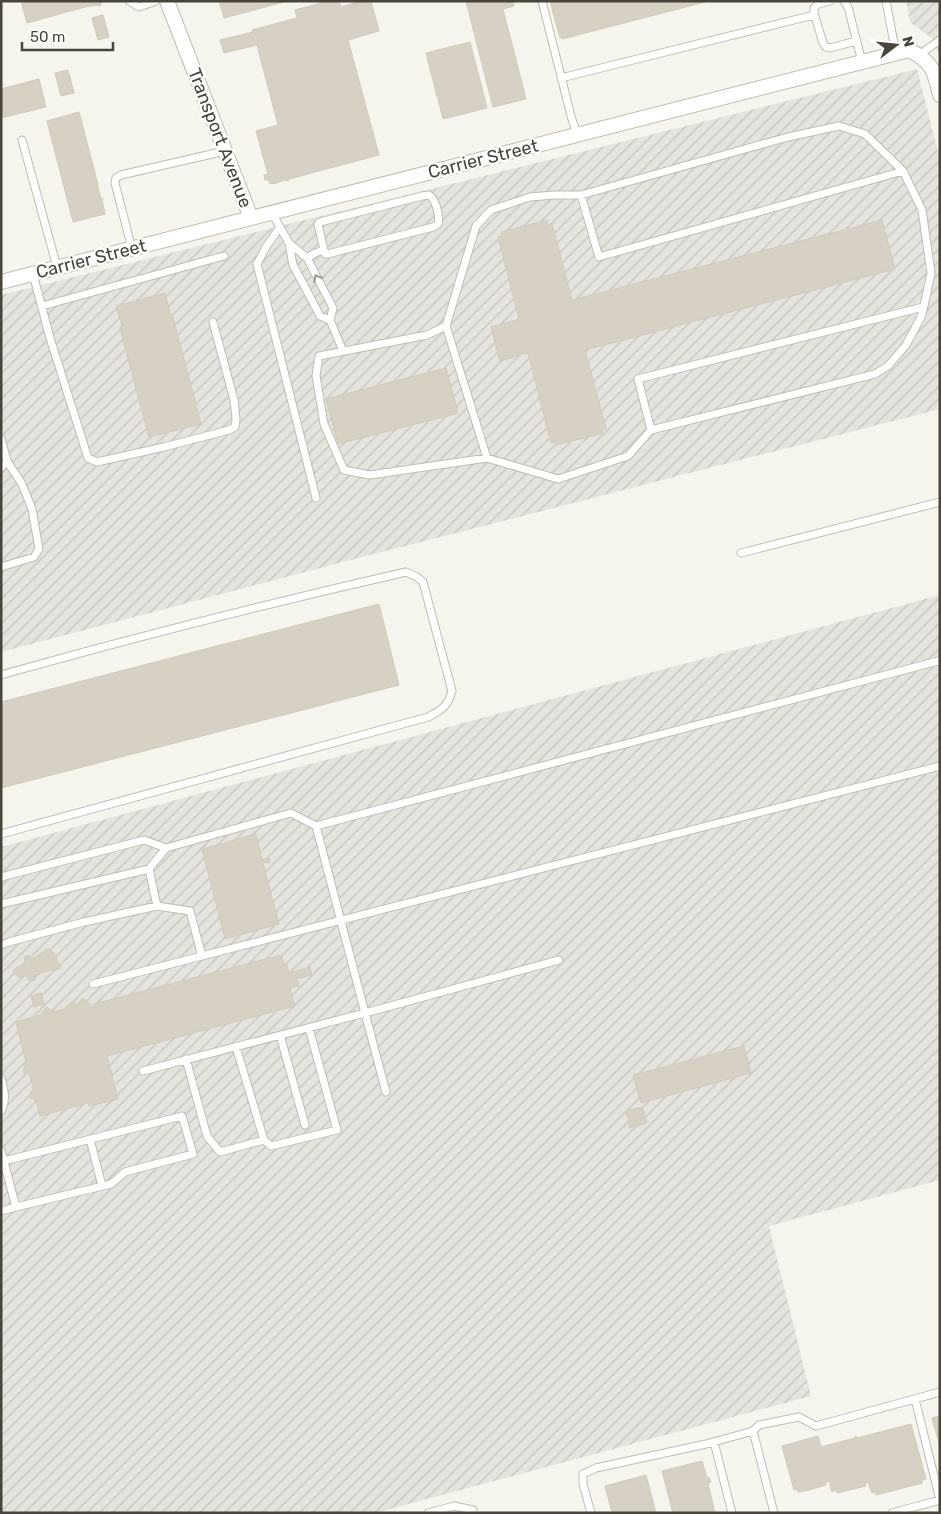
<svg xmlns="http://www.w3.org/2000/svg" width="941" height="1514" font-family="Rubik,sans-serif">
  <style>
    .industrial { fill: url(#industrial-furrows) }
    .building { fill: #d6d1c3; stroke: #d0cab7 }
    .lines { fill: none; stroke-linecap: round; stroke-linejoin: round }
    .lane-casing { stroke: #c0bcb0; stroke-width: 9 }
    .street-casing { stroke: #c0bcb0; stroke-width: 16 }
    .lane { stroke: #fff; stroke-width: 7 }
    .street { stroke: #fff; stroke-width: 14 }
    .oneway { stroke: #9b9993 }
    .labels { text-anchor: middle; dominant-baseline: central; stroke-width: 4.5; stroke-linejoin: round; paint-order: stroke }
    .street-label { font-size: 18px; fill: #49453b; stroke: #fff }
  </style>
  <defs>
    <pattern id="industrial-furrows" width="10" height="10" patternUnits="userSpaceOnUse" patternTransform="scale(1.25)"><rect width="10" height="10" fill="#e5e3de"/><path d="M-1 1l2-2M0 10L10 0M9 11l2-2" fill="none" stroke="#c6c4bf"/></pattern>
  </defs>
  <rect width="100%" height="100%" fill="#f5f4ed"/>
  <path class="industrial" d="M 906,1 L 940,1 L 940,57 L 933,39 L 910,22 Z
    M 917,69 L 940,160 L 940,409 L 347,561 L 1,652 L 1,295 Z
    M 940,595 L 940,1180 L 769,1226 L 811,1396 L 375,1513 L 1,1513 L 1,847 Z"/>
  <path class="building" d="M 21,1 L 101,1 L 102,2 L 100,6 L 98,5 L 85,7 L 27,23 Z
    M 219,1 L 288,1 L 224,18 Z
    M 328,1 L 339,1 L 341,7 L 362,1 L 371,1 L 379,31 L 348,40 L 379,155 L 289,179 L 289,180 L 286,181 L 285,180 L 273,184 L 273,183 L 270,184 L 269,180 L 265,180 L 264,175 L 268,174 L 256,131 L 278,125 L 257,45 L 224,53 L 220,40 L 253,32 L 252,30 L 297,18 L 295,10 Z
    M 466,1 L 513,1 L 514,6 L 503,9 L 526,99 L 493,107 Z
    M 550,1 L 709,1 L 562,39 L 562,37 L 560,38 Z
    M 103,15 L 109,37 L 98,40 L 92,18 Z
    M 470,42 L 487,108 L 443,119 L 426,53 Z
    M 68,70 L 74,93 L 61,96 L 55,73 Z
    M 39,79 L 46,107 L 1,118 L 1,89 Z
    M 79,112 L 97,181 L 98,183 L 97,183 L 101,199 L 102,198 L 103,200 L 102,200 L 105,214 L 73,222 L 47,121 Z
    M 547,220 L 548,225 L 552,224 L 572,300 L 882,220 L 895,269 L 585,350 L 606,429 L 602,430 L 603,433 L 556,445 L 555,442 L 551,443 L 528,353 L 500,361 L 491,327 L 519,319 L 498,237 L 502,236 L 501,232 Z
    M 165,293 L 170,314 L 172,314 L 201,424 L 149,437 L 120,328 L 122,326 L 116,306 Z
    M 446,368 L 458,413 L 338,444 L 326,399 Z
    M 379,604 L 399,685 L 1,788 L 1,702 Z
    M 256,834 L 262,860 L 269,858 L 270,862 L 263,863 L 279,924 L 225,939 L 202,849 Z
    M 48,949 L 52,951 L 54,954 L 53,955 L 55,956 L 61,968 L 40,973 L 40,974 L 36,975 L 35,974 L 34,974 L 35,975 L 35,980 L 30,981 L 27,977 L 28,975 L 20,978 L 14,973 L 13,972 L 17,967 L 18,967 L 26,963 L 25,962 L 24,957 L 28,955 L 32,960 L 33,958 Z
    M 281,955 L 284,964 L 286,963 L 289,973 L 310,967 L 312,975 L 297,979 L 299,986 L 290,988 L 295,1006 L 107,1056 L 118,1099 L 89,1106 L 88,1103 L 40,1116 L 36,1100 L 29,1097 L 33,1088 L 30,1075 L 23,1072 L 26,1063 L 16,1022 L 40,1015 L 47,1007 L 53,1012 L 64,1009 L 72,1001 L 77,1005 L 83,998 L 91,1005 L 92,1010 L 95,1009 L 94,1004 Z
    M 41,993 L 44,1004 L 34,1007 L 31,996 Z
    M 744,1046 L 751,1073 L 641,1103 L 633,1075 Z
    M 642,1107 L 647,1123 L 630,1128 L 626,1111 Z
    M 940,1416 L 940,1447 L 932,1418 Z
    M 911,1424 L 926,1479 L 922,1480 L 922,1483 L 876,1495 L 875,1492 L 872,1493 L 868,1482 L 865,1483 L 866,1486 L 837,1493 L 836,1490 L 832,1492 L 829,1481 L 826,1482 L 826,1485 L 809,1490 L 798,1492 L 797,1489 L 794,1490 L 782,1446 L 818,1436 L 821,1447 L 855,1438 L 855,1436 L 856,1436 L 857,1438 Z
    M 702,1461 L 707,1478 L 709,1477 L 711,1482 L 708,1483 L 715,1513 L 673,1513 L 662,1471 Z
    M 646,1475 L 656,1513 L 612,1513 L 605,1486 Z"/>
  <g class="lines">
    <defs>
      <path id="lane" d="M 129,1 L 139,7 L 156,1
        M 542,1 L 571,116 L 577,135
        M 830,1 L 818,4 L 814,8 L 814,13 L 823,43 L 826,47 L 830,48 L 856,41
        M 844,1 L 848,7 L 862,62
        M 886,1 L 896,54
        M 919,55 L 940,40
        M 561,78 L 814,15
        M 839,126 L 865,134 L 903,171 L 922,210 L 931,273 L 922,315 L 906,345 L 888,366 L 875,374 L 651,430 L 628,456 L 558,479 L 487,458 L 370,475 L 344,470 L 324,424 L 316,376 L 319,356 L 427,335 L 446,326 L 476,226 L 491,210 L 530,197 L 554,195 L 581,195 L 788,137 Z
        M 22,140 L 57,267
        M 581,195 L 599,257 L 903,171
        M 272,213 L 289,243 L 307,258 L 333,308 L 330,320 L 343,351
        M 280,227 L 266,247 L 257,264 L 316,498
        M 289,243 L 293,265 L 307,291 L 320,316 L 330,320
        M 132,249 L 115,183 L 116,178 L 121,175 L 225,151
        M 307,258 L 315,253 L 324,250 L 325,254 L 328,254 L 433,227 L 438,224 C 440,215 436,200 429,195 L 422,196 L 320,222 L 318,224 L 324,250
        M 33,274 L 50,338 L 88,458 L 97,462 L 164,447 L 229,430 L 235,427 L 236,419 L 234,400 L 213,322
        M 42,306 L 224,256
        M 446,326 L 487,458
        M 651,430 L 638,379 L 923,307
        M 1,439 L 7,461 L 1,468
        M 741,553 L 940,502
        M 1,567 L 34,557 L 39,549 L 32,509 L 22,484 L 7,461
        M 1,675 C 135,637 270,603 406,572 L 417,577 L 423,582 L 452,691 C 448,706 442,710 428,717 L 1,834
        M 1,877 L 144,840 L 166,848
        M 1,904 L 149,869
        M 157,906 L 149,869 L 166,848 L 291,813 L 316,826
        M 1,945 L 9,942 L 84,922 L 157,906 L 190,911 L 202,956 L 940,766
        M 559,960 L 365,1013 L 316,826 L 938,661
        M 93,984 L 202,956
        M 280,1035 L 305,1125
        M 236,1047 L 264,1140 L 271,1146 L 337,1130 L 309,1028
        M 186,1059 L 207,1136 L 220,1152 L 264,1140
        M 143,1071 L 365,1013 L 386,1092
        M 1,1078 C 4,1089 7,1100 1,1111
        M 90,1139 L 102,1186
        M 1,1151 L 16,1207 L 1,1211
        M 4,1161 L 182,1116 L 193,1154 L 125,1172 L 111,1184 L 16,1207
        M 915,1399 L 940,1500
        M 714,1442 L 732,1513
        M 428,1513 L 454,1506 L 473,1510 L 473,1513
        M 591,1513 L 583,1484 L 583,1474 L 596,1468 L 706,1444 L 753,1431
        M 774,1513 L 753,1431 L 759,1425 L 799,1417 L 816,1426 L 940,1392
        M 892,1513 L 940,1500"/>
      <path id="street" d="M 167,1 L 251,218
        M 1,282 L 909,50 C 932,61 935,72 940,95"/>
    </defs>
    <use href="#lane" class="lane-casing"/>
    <use href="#street" class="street-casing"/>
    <use href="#lane" class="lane"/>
    <use href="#street" class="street"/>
  </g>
  <defs><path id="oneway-chevron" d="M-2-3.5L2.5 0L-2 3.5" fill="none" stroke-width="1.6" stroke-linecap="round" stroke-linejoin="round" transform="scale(1.25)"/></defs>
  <use class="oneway" href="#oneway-chevron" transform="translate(317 278) rotate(-118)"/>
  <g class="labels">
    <g class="street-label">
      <text transform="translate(220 138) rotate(69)">Transport Avenue</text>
      <text transform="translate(483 159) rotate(-14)">Carrier Street</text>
      <text transform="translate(91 259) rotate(-14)">Carrier Street</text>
    </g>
  </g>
  <rect width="941" height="1514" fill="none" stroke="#49453b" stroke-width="5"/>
  <g transform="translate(896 45) rotate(74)" stroke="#ffffff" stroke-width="4" paint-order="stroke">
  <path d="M0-4L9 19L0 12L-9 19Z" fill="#49453b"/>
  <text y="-8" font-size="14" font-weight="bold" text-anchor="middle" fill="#49453b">N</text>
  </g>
  <path d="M22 42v8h91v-8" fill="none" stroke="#49453b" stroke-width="2.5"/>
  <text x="30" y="42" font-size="15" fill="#49453b" stroke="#ffffff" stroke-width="4" paint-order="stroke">50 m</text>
</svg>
